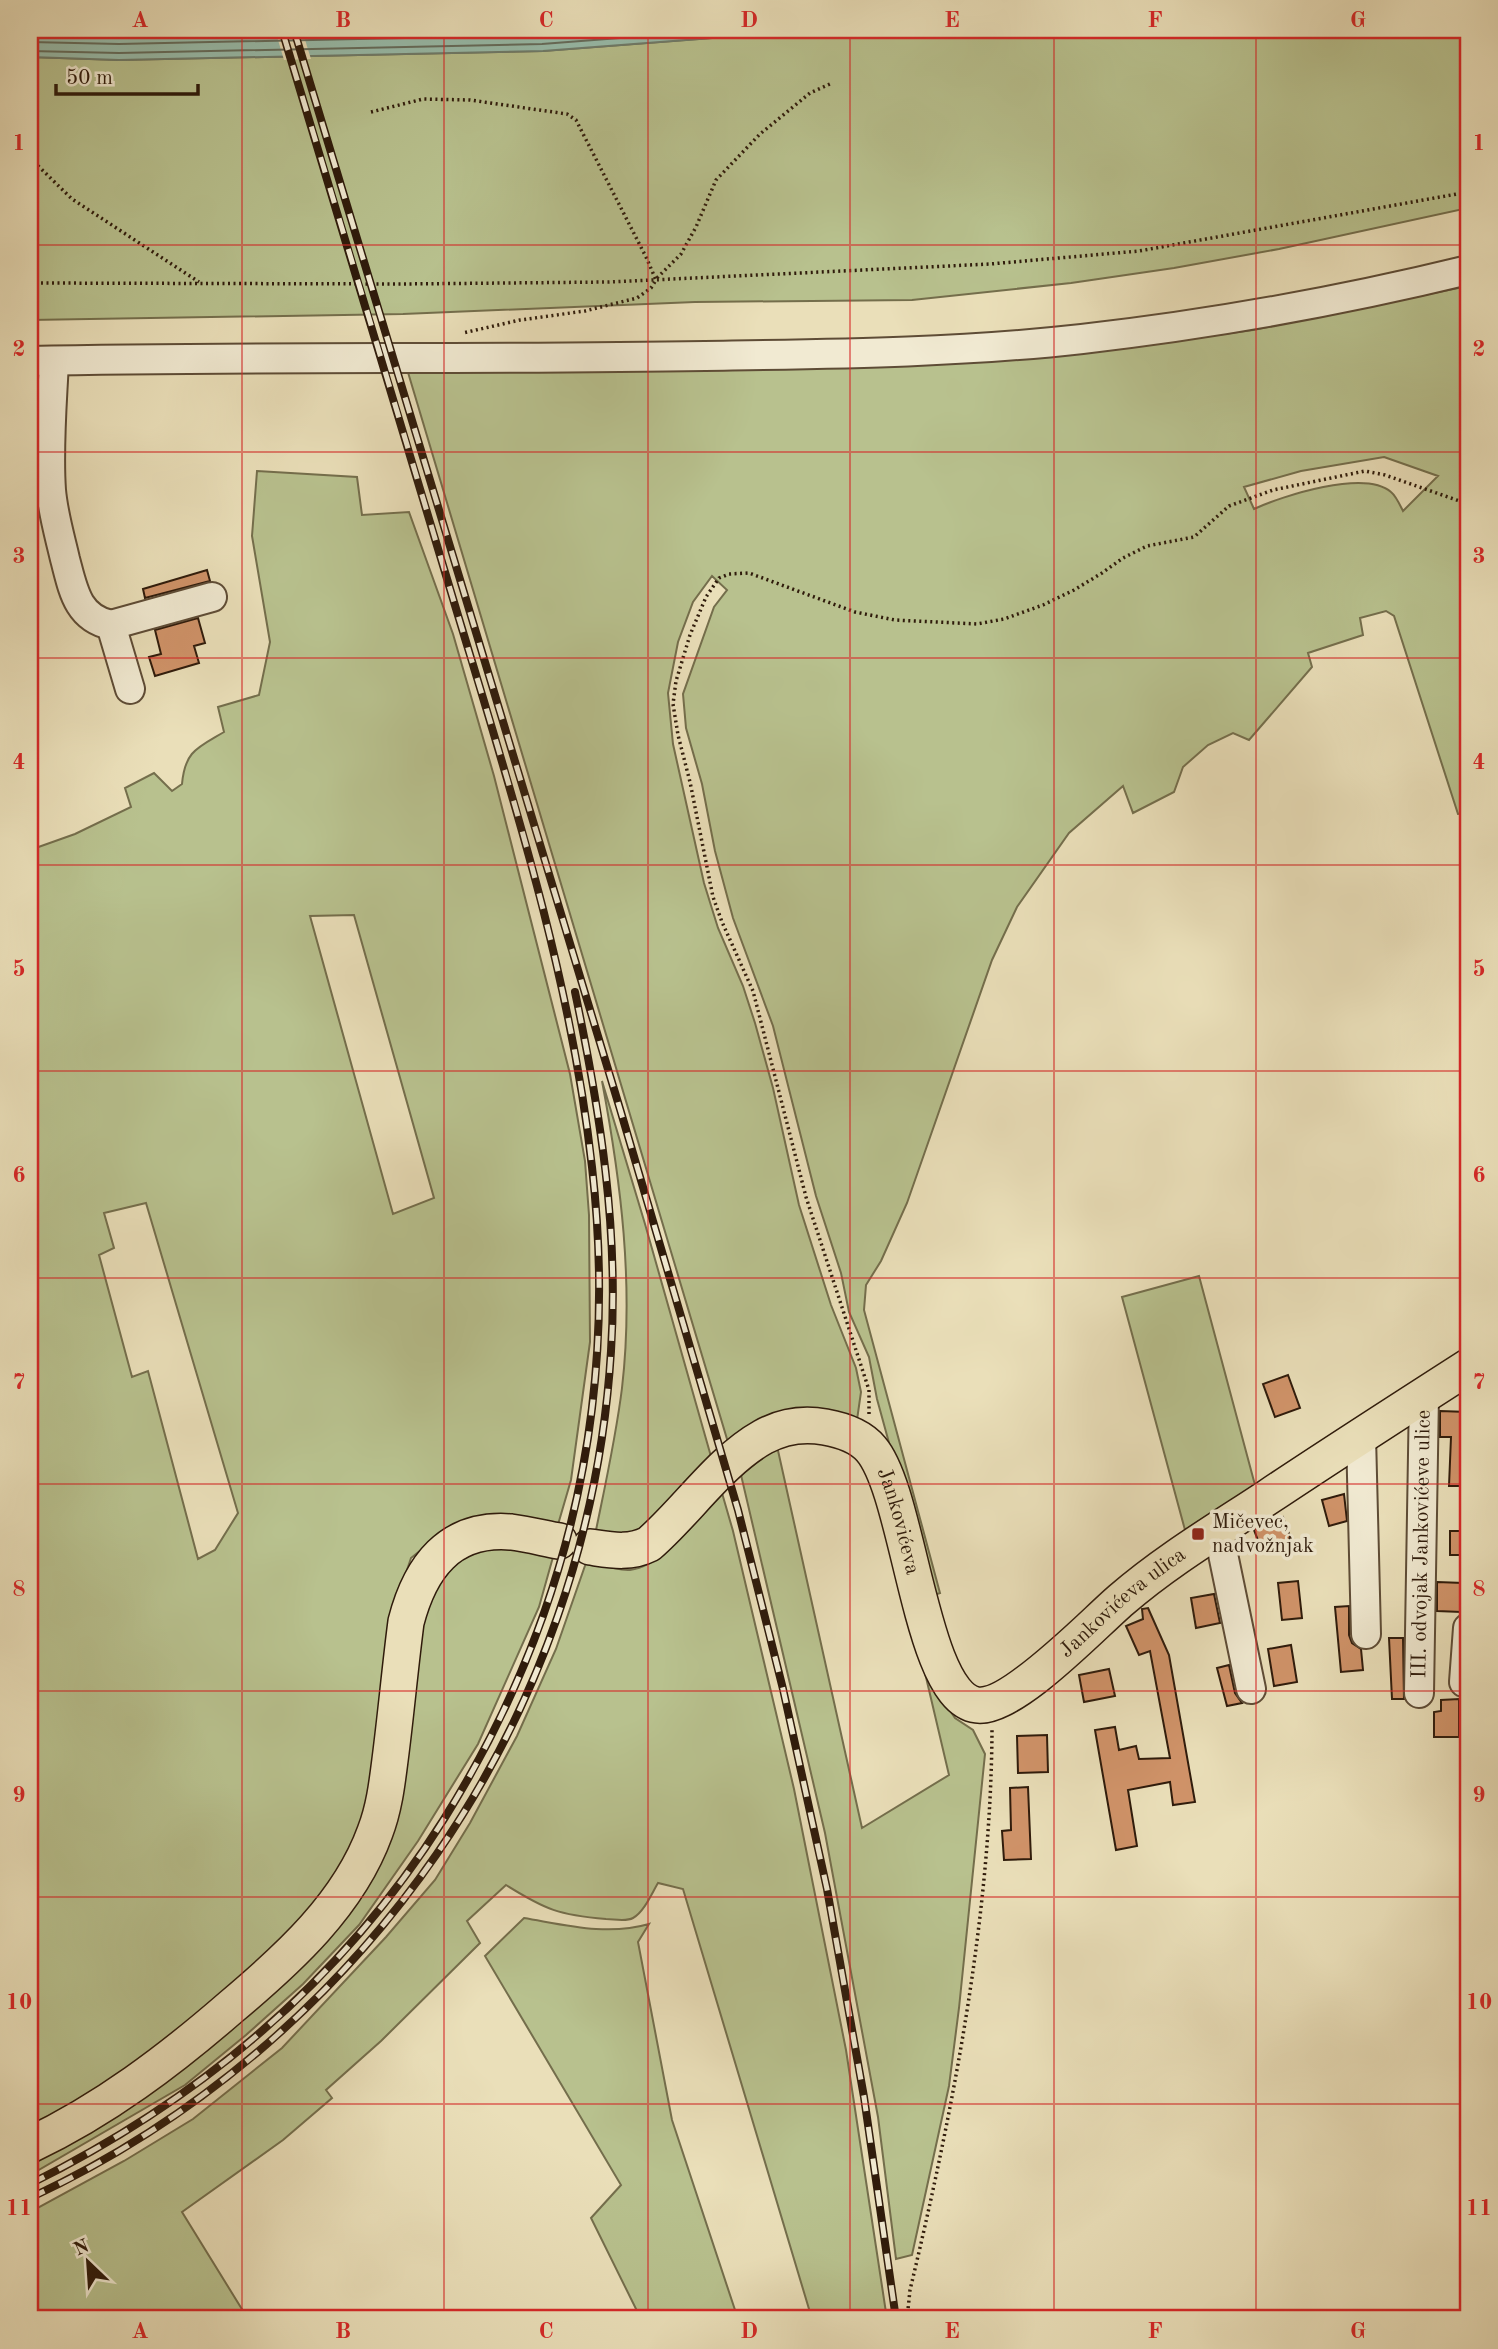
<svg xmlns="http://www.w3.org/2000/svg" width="1498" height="2349" font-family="'Old Standard TT',serif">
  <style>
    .green { fill: #b8c18e; stroke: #746e4c; stroke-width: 2; fill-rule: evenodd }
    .water { fill: #98bdac; stroke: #6e7c6c; stroke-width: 2 }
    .pier { fill: #eadfb9 }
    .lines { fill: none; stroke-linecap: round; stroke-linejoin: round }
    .shore { stroke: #646c5c; stroke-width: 2 }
    .building { fill: #d09369; stroke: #2f1b0b; stroke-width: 2 }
    .minor-casing { stroke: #5e4c36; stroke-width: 32 }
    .major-casing { stroke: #2f1b0b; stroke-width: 38 }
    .path { stroke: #2f1b0b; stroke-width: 3.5; stroke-dasharray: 2 3.5; stroke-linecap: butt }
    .minor { stroke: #f1ead2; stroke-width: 28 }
    .major { stroke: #eadfb9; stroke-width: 35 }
    .rail-casing { stroke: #2f1b0b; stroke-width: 8 }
    .rail { stroke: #f1ead2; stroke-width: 5; stroke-dasharray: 16; stroke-linecap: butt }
    .grid { fill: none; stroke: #d62828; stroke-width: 2; stroke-opacity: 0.55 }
    .poi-dot { fill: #8f2418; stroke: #f1ead2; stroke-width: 2.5 }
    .labels { text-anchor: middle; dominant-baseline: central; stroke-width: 7; stroke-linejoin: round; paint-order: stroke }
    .poi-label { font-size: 21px; fill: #2f1b0b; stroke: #f1ead2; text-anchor: start }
    .street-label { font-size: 21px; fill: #2f1b0b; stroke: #f1ead2 }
    .neatline { fill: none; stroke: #d62828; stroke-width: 2.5 }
    .grid-label { font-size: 23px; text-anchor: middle; font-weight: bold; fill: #d62828 }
  </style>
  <rect width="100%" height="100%" fill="#eadfb9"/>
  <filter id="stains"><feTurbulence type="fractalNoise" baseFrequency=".00286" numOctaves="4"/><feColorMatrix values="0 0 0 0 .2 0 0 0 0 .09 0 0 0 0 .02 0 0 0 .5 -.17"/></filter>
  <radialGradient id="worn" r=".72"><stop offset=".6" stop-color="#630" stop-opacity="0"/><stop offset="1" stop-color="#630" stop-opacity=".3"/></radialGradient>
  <path class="green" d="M 815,30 L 1468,30 L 1468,208 L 1279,249 L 1174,268 L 1071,283 L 912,300 L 695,302 L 403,314 L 30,320 L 30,57 L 119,60 L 543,51 Z
    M 1468,286 L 1468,813 L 1458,814 L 1394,616 L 1386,611 L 1360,618 L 1363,635 L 1308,653 L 1312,667 L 1249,740 L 1233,733 L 1208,745 L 1183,767 L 1174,792 L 1133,813 L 1123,786 L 1069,833 L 1017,907 L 992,960 L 907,1203 L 881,1261 L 866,1285 L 864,1310 L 940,1593 L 931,1596 L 877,1399 L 869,1357 L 849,1312 L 841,1273 L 816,1196 L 773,1026 L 733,918 L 715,851 L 702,784 L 686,728 L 683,694 L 714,607 L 727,590 L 712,576 L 693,602 L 678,642 L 668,693 L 673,744 L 704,883 L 718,928 L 743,986 L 755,1023 L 773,1088 L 799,1205 L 831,1305 L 856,1368 L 861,1392 L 857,1420 L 730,1449 L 407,369 L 1100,351 L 1253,330 ZM 1384,457 L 1438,476 L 1403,511 C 1400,505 1396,496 1391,492 C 1365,469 1282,496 1254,509 L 1244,487 L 1301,471 Z
    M 257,471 L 357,477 L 362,515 L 409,512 L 453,634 L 494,776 L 570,1074 L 585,1161 L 589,1215 L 590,1342 L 571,1480 L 557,1528 L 426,1546 L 411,1558 L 403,1582 L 378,1776 L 350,1857 L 288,1939 L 189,2030 L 30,2132 L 30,850 L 75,834 L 131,807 L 125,788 L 154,773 L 172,791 L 182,784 C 185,751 197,748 224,732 L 218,707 L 259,695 L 270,642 L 252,536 ZM 354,915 L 434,1198 L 393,1214 L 310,916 ZM 146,1203 L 238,1513 L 215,1550 L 198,1559 L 148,1371 L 132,1377 L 99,1255 L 114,1248 L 104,1213 Z
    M 602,1081 L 645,1224 L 712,1460 L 704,1472 L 637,1531 L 621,1537 L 595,1535 C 605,1486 616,1437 622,1388 C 634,1285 621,1182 602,1081 Z
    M 1199,1276 L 1255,1485 L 1185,1530 L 1122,1297 Z
    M 777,1446 L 862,1828 L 949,1775 L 925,1673 L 955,1718 L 973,1730 L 985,1754 L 959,2008 L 949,2086 L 912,2255 L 896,2259 L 878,2117 L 825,1833 L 741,1475 Z
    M 722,1493 L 733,1531 L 794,1789 L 846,2050 L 887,2319 L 812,2319 L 683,1889 L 658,1883 C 652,1893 644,1912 633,1918 C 626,1922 614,1919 606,1919 C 559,1915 546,1910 506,1885 L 467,1921 L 480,1943 L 381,2041 L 326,2090 L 332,2098 L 283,2140 L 182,2212 L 248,2319 L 30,2319 L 30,2212 L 124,2161 L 193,2119 L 282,2048 L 386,1937 L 435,1880 L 470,1823 L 517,1736 L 556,1649 L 587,1560 C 600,1564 616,1571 630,1570 C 664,1566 700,1516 722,1493 Z
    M 478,1546 L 555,1550 L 539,1607 L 478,1744 L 418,1841 L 359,1925 L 303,1984 L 246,2035 L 185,2085 L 30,2175 L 30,2154 L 356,1890 L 415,1629 L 441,1570 Z
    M 524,1918 C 566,1925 607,1936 649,1924 L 638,1942 L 672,2120 L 738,2319 L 641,2319 L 591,2218 L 621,2185 L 485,1956 Z"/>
  <path class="water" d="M 30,30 L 815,30 L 543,51 L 119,60 L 30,57 Z"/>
  <path class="pier" d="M 275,30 L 302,30 L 311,59 L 284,60 Z"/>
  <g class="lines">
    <path class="shore" d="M 30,31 L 119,34 L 302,30
      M 30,42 L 119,44 L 542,35 L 609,30
      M 30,51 L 119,53 L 542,44 L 724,30"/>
  </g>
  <path class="building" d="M 207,570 L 210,581 L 145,598 L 143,589 Z
    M 198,618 L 205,643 L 194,646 L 199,663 L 155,676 L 149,657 L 161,654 L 155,630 Z
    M 1288,1375 L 1300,1408 L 1275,1417 L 1263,1384 Z
    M 1440,1411 L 1468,1412 L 1468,1486 L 1449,1486 L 1451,1437 L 1440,1437 Z
    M 1344,1494 L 1347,1521 L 1329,1526 L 1322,1500 Z
    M 1283,1517 L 1292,1542 L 1263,1553 L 1254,1530 L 1264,1523 Z
    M 1450,1531 L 1466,1531 L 1466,1555 L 1450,1555 Z
    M 1298,1581 L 1302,1618 L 1282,1620 L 1278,1583 Z
    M 1437,1582 L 1463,1583 L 1461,1612 L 1437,1611 Z
    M 1214,1594 L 1220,1623 L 1196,1628 L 1191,1598 Z
    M 1349,1606 L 1349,1635 L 1352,1643 L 1361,1649 L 1363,1670 L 1341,1672 L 1335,1607 Z
    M 1148,1608 L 1169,1655 L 1195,1802 L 1173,1805 L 1170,1782 L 1128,1790 L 1137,1846 L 1116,1850 L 1095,1730 L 1115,1727 L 1119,1750 L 1136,1746 L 1139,1759 L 1170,1758 L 1150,1651 L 1139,1655 L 1126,1626 L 1143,1619 L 1142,1609 Z
    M 1389,1638 L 1403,1638 L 1404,1699 L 1392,1699 Z
    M 1291,1645 L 1297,1682 L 1274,1686 L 1268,1649 Z
    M 1229,1665 L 1235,1693 L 1242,1703 L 1227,1706 L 1217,1668 Z
    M 1109,1669 L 1115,1696 L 1084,1702 L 1079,1675 Z
    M 1459,1699 L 1459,1737 L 1434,1737 L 1434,1712 L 1441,1711 L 1441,1700 Z
    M 1047,1735 L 1048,1772 L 1018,1773 L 1017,1736 Z
    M 1028,1787 L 1031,1859 L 1004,1860 L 1002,1831 L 1011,1830 L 1010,1788 Z"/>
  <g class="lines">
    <defs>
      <g id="minor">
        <path d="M 30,361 C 255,356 480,360 705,356 C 831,354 957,353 1082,339 C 1213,324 1341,301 1468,270"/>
        <path d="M 54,361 C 52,404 48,447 51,490 C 53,514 60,537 65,559 C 73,589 77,618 111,625 L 130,689"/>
        <path d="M 111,625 L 212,597"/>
        <path d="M 1361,1436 L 1366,1634"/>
        <path d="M 1218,1530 L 1251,1689"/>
        <path d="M 1464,1682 L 1468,1628"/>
        <path id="s1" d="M 1419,1693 L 1424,1395"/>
      </g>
      <g id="major">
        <path id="s2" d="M 590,1547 C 611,1550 629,1554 649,1544 C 687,1511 720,1461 763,1437 C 783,1426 803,1423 825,1427 C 842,1430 860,1436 871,1449 C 910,1494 920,1698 977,1705 C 1012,1710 1093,1624 1121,1600 C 1166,1561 1218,1530 1268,1497 C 1334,1453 1401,1410 1468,1367"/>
        <path d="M 30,2145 C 104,2110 170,2060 231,2007 C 288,1959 349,1904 375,1832 C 384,1809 387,1784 390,1760 C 396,1714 400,1668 406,1622 C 420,1568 449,1527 511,1532 C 527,1534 543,1538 559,1541"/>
      </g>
    </defs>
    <use href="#minor" class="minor-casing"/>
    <use href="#major" class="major-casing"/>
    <path class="path" d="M 371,112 L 423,99 L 470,100 L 567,114 L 576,120 L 646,257 L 656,280 L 651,288 L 637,298 L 585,311 L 520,320 L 463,333
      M 30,158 L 72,199 L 199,282
      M 657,278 L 681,254 L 696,227 L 716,180 L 760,134 L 810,93 L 832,83
      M 30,283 L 402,284 L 609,282 L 990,264 L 1139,251 L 1468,192
      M 869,1414 L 869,1390 L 806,1197 L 753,991 L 722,922 L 713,897 L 690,782 L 678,735 L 673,704 L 676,681 L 690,635 L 706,597 L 719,578 L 729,574 L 749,573 L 855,612 L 895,620 L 977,624 L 1004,619 L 1043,605 L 1074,590 L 1102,573 L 1123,558 L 1147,546 L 1194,537 L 1229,506 L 1273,490 L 1365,471 L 1385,475 L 1468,504
      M 907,2319 L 910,2290 C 953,2111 991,1915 992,1730"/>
    <use href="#minor" class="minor"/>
    <use href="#major" class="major"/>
    <defs>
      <path id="rail" d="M 294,30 L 620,1109 L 738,1510 L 783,1689 L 827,1889 L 864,2097 L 896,2319
        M 30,2184 C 201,2099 342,1981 444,1819 C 569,1619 619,1402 592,1167 C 571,978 512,794 457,612 C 399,418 341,224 282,30
        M 30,2198 C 362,2043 589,1718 611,1351 C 619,1229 600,1111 575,992"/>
    </defs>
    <use href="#rail" class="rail-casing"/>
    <use href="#rail" class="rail"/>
  </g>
  <path class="grid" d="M 242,30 L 242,2319M 444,30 L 444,2319M 648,30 L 648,2319M 850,30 L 850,2319M 1054,30 L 1054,2319M 1256,30 L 1256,2319M 30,245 L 1468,245M 30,452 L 1468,452M 30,658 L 1468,658M 30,865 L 1468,865M 30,1071 L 1468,1071M 30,1278 L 1468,1278M 30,1484 L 1468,1484M 30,1691 L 1468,1691M 30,1897 L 1468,1897M 30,2104 L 1468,2104"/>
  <rect class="poi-dot" x="1191" y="1527" width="14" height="14" rx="3.5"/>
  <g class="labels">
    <g class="poi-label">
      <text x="1212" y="1522">Mičevec,<tspan x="1212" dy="24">nadvožnjak</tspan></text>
    </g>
    <g class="street-label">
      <text stroke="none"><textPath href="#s2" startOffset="411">Jankovićeva</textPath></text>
      <text stroke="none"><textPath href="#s1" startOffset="149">III. odvojak Jankovićeve ulice</textPath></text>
      <text stroke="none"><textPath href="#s2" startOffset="798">Jankovićeva ulica</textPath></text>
    </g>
  </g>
  <rect width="1498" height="2349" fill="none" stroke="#eadfb9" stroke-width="77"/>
  <g transform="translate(88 2262) rotate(335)" stroke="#f1ead2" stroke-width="5" paint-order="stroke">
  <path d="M0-5L12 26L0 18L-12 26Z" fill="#2f1b0b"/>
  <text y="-10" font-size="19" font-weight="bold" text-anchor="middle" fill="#2f1b0b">N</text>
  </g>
  <path d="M56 84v10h142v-10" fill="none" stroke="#2f1b0b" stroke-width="3.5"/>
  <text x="66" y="84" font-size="21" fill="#2f1b0b" stroke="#f1ead2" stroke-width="5" paint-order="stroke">50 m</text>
  <rect x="38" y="38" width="1422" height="2272" class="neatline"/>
  <g class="grid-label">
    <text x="140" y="27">A</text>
    <text x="343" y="27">B</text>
    <text x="546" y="27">C</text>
    <text x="749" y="27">D</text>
    <text x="952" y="27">E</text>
    <text x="1155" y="27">F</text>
    <text x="1358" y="27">G</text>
    <text x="19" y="150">1</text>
    <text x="1479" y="150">1</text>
    <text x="19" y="356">2</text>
    <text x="1479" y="356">2</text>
    <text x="19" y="563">3</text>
    <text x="1479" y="563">3</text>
    <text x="19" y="769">4</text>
    <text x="1479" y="769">4</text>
    <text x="19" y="976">5</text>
    <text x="1479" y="976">5</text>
    <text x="19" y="1182">6</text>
    <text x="1479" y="1182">6</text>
    <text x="19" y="1389">7</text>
    <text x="1479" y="1389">7</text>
    <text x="19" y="1596">8</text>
    <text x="1479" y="1596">8</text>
    <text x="19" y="1802">9</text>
    <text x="1479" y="1802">9</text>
    <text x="19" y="2009">10</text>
    <text x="1479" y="2009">10</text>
    <text x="19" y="2215">11</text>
    <text x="1479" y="2215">11</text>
    <text x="140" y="2338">A</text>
    <text x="343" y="2338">B</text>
    <text x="546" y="2338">C</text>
    <text x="749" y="2338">D</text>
    <text x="952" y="2338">E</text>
    <text x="1155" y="2338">F</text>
    <text x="1358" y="2338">G</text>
  </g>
  <rect width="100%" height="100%" filter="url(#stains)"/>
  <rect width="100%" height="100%" fill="url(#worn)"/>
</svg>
